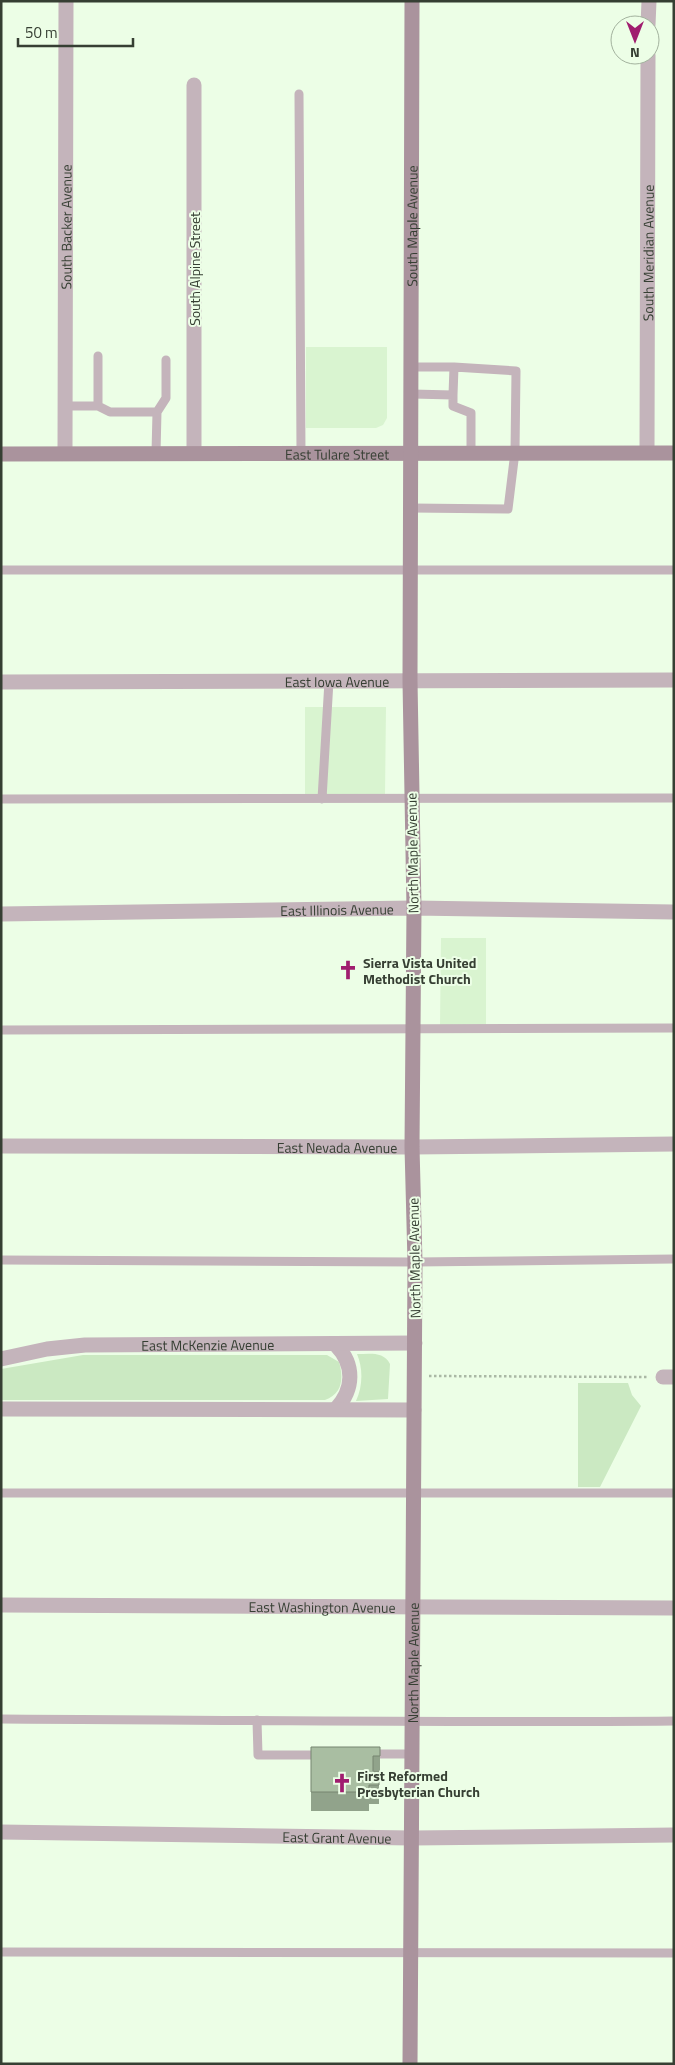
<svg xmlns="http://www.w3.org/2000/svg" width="675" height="2065" font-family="'Titillium Web',sans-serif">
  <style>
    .built { fill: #d9f4d0 }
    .green { fill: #cbe9c2 }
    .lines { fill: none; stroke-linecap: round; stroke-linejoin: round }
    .path { stroke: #aab8a5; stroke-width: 2.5; stroke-dasharray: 2.5 2.5; stroke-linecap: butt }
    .service { stroke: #c4b4bb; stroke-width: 9 }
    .minor { stroke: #c4b4bb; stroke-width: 15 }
    .secondary { stroke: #aa939d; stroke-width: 15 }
    .wall { fill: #91a38b }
    .building { fill: #a9bea2; stroke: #768571 }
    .labels { text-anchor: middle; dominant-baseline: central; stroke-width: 4; stroke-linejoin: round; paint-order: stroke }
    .street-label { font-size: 14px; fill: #363f33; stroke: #ecfee6 }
    .poi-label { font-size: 14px; font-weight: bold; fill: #363f33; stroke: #ecfee6; text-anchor: start }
  </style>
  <rect width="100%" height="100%" fill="#ecfee6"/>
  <path class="built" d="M 306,347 L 387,347 L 387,418 L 383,425 L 376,428 L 306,428 Z
    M 305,707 L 386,707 L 385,795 L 305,795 Z
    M 441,938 L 486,938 L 486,1026 L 440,1026 Z"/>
  <path class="green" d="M 357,1354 C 369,1354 384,1351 390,1364 L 388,1399 L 356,1401 C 363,1386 363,1368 357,1354 Z
    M 83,1355 L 327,1355 L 339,1362 C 344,1379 342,1394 325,1400 L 1,1400 L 1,1369 Z
    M 578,1383 L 628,1383 L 632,1395 L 641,1406 L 600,1487 L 578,1487 Z"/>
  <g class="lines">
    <path class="path" d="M 429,1376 L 649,1377"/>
    <path class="service" d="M 299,94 L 301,453
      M 412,367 L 454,367 L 453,395
      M 412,394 L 453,395 L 453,406 L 471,413 L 471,452
      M 65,406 L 98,406 L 110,412 L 157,412 L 156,453
      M 98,406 L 98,356
      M 157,412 L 166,398 L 166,360
      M 411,508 L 508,509 L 515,452 L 516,371 L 454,367
      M 1,570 L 674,570
      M 1,799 L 674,798
      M 322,799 L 329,681
      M 1,1030 L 674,1028
      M 1,1260 L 415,1262 L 674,1259
      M 1,1493 L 674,1493
      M 1,1719 C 225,1720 450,1723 674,1721
      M 257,1720 L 258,1755 L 322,1755
      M 370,1754 L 412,1754
      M 1,1952 L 674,1953"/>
    <g class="minor">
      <path d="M 648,25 L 649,1"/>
      <path id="s1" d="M 647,452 L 648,55"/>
      <path id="s2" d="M 65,453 L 66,1"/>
      <path d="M 194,453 L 194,85"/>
      <path id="s3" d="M 1,682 L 674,680"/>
      <path id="s4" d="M 1,914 L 414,908 L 674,912"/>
      <path id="s5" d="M 1,1146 L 412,1147 L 674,1144"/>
      <path d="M 336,1345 C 355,1365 354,1389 336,1409"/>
      <path id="s6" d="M 1,1359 L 47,1349 L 85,1345 L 415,1343"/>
      <path d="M 663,1377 L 674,1377"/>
      <path d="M 1,1409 L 414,1410"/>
      <path id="s7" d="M 1,1605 L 674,1608"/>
      <path id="s8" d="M 1,1832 L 412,1838 L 674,1835"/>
    </g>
    <g class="secondary">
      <path id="s9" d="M 1,454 L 674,453"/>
      <path id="s10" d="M 410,2064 L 415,1262 L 412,1147 L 414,908 L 410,681 L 412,1"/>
    </g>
  </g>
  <path class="wall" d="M 311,1747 L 380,1747 L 380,1774 L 379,1774 L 379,1804 L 369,1804 L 369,1811 L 311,1811 Z"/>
  <path class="building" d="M 311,1747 L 380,1747 L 380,1756 L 373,1756 L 373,1772 L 379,1772 L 379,1785 L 369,1785 L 369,1792 L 311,1792 Z"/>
  <defs>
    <symbol id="church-bare" viewBox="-9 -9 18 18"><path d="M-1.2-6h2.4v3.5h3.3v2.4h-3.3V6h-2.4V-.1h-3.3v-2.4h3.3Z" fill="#a01e6f" stroke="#ecfee6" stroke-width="2.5" paint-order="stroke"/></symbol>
  </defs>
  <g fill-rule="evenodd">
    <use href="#church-bare" x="334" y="956" width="28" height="28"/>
    <use href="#church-bare" x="328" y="1769" width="28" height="28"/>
  </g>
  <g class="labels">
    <g class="street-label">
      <text stroke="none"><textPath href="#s2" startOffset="226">South Backer Avenue</textPath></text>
      <text stroke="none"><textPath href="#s10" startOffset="1838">South Maple Avenue</textPath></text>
      <text stroke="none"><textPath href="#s1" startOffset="199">South Meridian Avenue</textPath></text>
      <text transform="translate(194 269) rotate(-90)">South Alpine Street</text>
      <text stroke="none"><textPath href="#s9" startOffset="336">East Tulare Street</textPath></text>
      <text stroke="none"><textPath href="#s3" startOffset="336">East Iowa Avenue</textPath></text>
      <text transform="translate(412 853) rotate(-91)">North Maple Avenue</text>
      <text stroke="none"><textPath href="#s4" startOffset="336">East Illinois Avenue</textPath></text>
      <text stroke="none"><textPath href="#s5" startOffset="336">East Nevada Avenue</textPath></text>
      <text transform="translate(414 1258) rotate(-91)">North Maple Avenue</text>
      <text stroke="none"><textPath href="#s6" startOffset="208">East McKenzie Avenue</textPath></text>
      <text stroke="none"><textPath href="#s7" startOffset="321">East Washington Avenue</textPath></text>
      <text stroke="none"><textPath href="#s10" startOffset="401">North Maple Avenue</textPath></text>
      <text stroke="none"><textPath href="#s8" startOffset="336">East Grant Avenue</textPath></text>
    </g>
    <g class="poi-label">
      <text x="363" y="962">Sierra Vista United<tspan x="363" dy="16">Methodist Church</tspan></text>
      <text x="357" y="1775">First Reformed<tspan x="357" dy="16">Presbyterian Church</tspan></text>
    </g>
  </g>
  <rect width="675" height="2065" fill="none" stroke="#363f33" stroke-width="5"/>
  <g transform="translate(635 40) rotate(180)"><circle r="24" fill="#ecfee6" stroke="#a3b29e"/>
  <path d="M0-4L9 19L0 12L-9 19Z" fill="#a01e6f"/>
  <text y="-8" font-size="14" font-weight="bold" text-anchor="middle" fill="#363f33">N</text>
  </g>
  <path d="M18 38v8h115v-8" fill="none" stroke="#363f33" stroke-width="2.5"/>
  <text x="25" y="38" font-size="15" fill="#363f33" stroke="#ecfee6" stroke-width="4" paint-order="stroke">50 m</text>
</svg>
